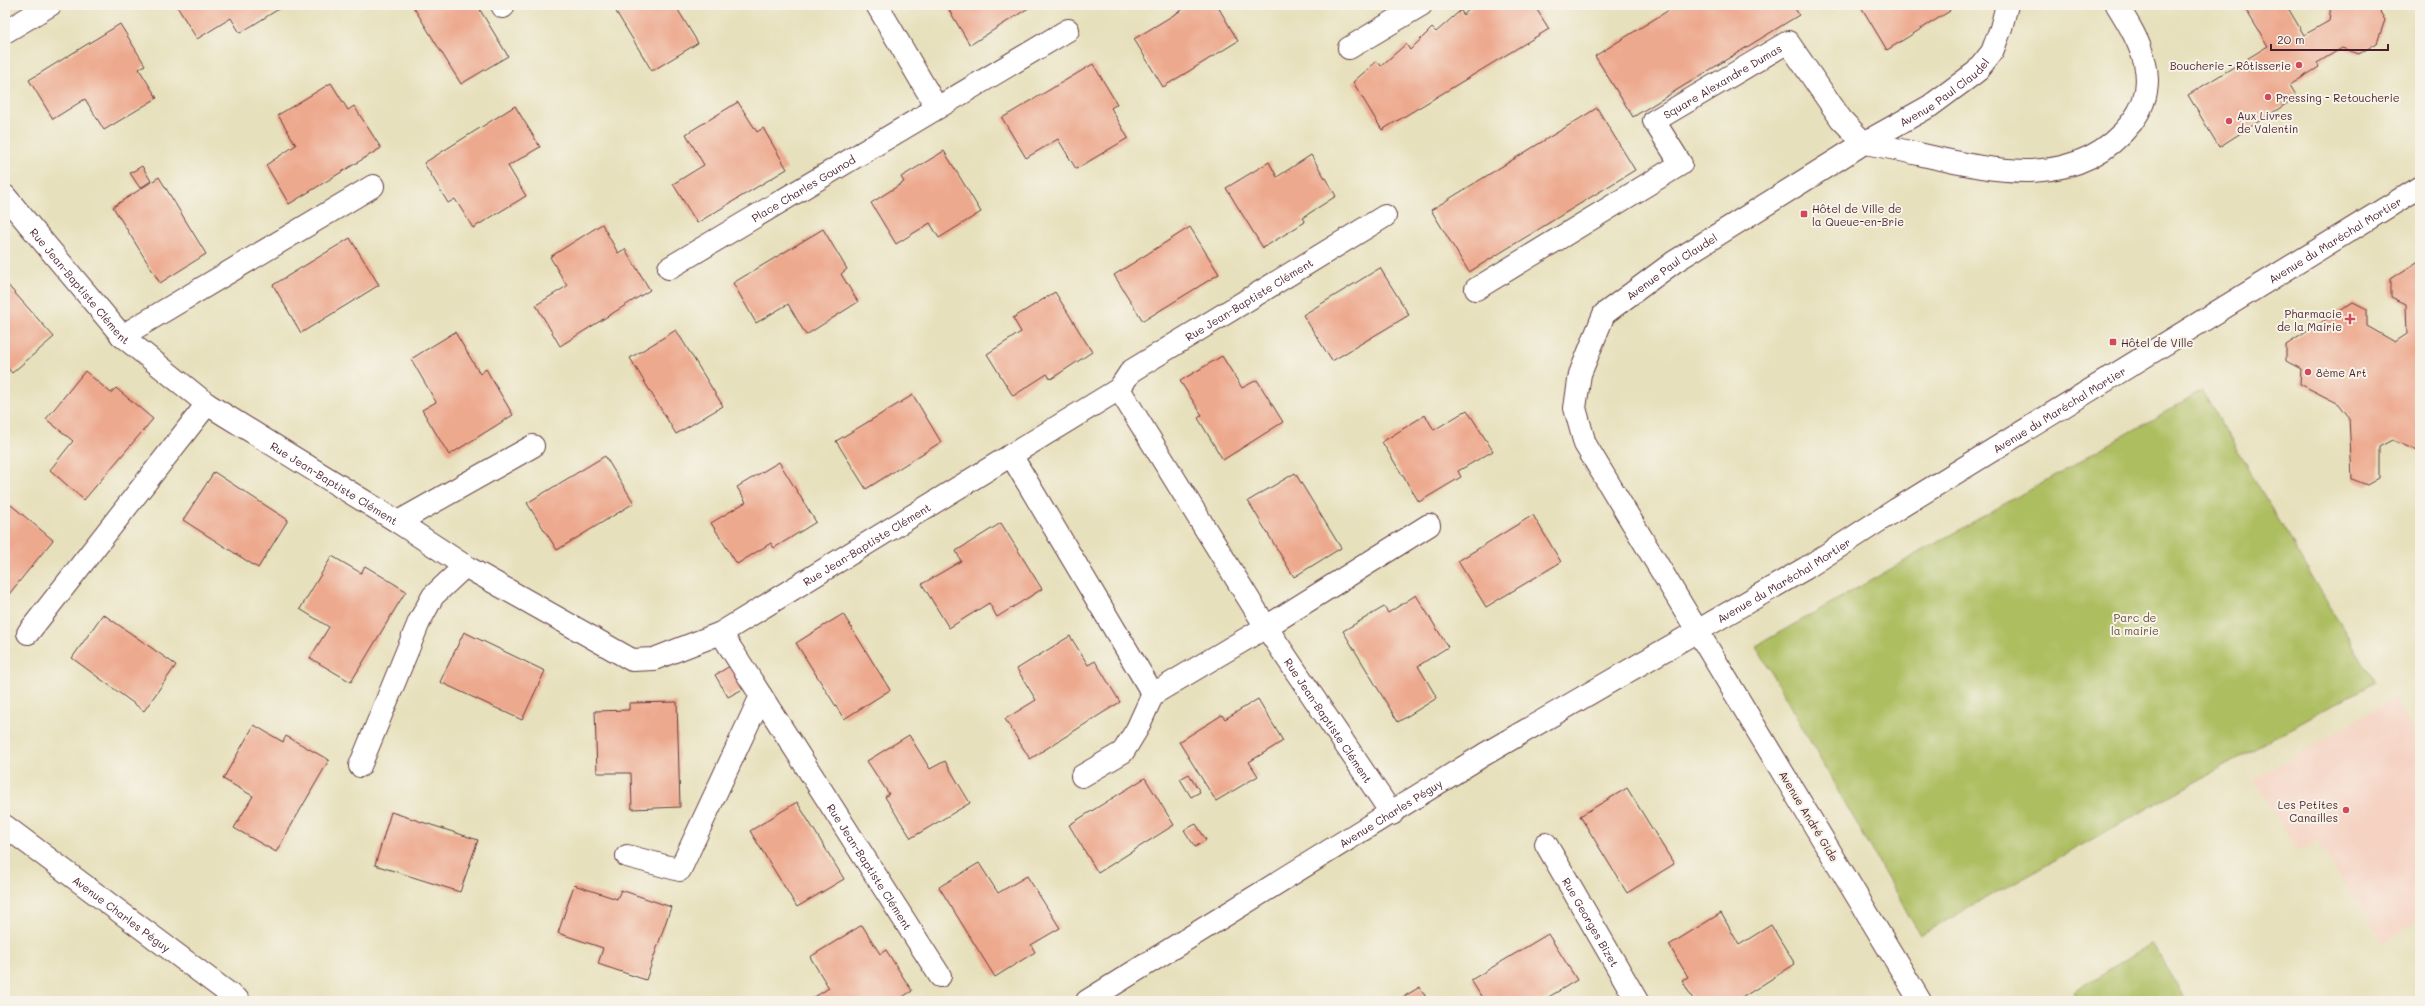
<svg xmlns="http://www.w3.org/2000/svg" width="2425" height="1006" font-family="Mali,sans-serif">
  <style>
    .built { fill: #f5d2c2 }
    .green { fill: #adbe61; stroke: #7c6e46 }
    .building { fill: #eda98e }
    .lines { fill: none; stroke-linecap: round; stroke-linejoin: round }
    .minor-casing { stroke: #623c41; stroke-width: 24 }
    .minor { stroke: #fff; stroke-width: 22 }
    .poi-dot { fill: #d1495b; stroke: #f7f3e8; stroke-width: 1.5 }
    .labels { text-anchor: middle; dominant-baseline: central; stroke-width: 4; stroke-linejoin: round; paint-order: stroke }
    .poi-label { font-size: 11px; fill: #4a1f2b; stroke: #f7f3e8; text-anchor: start }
    .street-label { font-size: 11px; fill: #4a1f2b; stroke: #f7f3e8 }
    .park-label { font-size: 11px; fill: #684f3b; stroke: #f7f3e8 }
  </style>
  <rect width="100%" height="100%" fill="#f7f3e8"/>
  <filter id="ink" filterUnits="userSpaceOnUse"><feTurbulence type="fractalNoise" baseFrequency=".025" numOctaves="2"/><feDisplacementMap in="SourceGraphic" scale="8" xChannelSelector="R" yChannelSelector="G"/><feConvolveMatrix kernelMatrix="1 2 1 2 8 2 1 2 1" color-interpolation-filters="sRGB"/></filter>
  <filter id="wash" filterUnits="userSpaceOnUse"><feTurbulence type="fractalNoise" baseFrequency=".012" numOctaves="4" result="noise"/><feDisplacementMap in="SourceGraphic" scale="16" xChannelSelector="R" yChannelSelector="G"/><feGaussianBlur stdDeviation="0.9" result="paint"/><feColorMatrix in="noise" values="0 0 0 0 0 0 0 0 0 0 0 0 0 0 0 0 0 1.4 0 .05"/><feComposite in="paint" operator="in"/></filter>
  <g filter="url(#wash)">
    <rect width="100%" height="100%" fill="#e7e0bc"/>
    <path class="built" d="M 2394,698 L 2420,743 L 2420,920 L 2383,942 L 2317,841 L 2297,851 L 2254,780 Z"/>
    <path class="green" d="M 2202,391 L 2375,682 L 1920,935 L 1756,646 Z
      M 2152,944 L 2187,1001 L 2078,1001 L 2074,992 Z"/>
    <g id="blocks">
      <path class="building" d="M 176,5 L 281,5 L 282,7 L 240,33 L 231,18 L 197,39 Z
        M 419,5 L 477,5 L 508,56 L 461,84 L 414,8 Z
        M 612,5 L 675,5 L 698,43 L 652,71 Z
        M 946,5 L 1028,5 L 1030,7 L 970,45 Z
        M 1190,5 L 1217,5 L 1238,41 L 1163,87 L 1134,39 Z
        M 1475,5 L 1534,5 L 1549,29 L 1382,130 L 1353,82 L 1377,61 L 1381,66 L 1406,44 L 1410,50 L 1432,28 L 1436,32 L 1461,10 L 1463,15 Z
        M 1677,5 L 1793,5 L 1799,15 L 1633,117 L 1595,56 Z
        M 1860,5 L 1946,5 L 1950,11 L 1887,50 Z
        M 2243,5 L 2293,5 L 2288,8 L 2304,35 L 2329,21 L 2331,5 L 2376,5 L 2385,20 L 2377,43 L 2359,54 L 2342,48 L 2317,63 L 2319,67 L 2290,85 L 2297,97 L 2219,147 L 2188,95 L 2268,46 Z
        M 120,24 L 145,65 L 139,69 L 157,98 L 104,130 L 85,99 L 53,119 L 29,80 Z
        M 1093,64 L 1117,104 L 1111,108 L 1128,138 L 1076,169 L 1058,139 L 1026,158 L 1002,118 Z
        M 331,83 L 348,110 L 354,106 L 381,148 L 289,204 L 266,165 L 296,145 L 278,115 Z
        M 738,102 L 757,132 L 763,128 L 787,169 L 697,223 L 673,184 L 704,165 L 686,134 Z
        M 515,106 L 540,147 L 508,166 L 526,196 L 473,228 L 455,199 L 448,203 L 424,163 Z
        M 1597,108 L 1635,170 L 1469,272 L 1431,210 Z
        M 944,151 L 981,212 L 939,238 L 930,223 L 896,244 L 871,203 L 904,182 L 901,177 Z
        M 1311,155 L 1336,196 L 1302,218 L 1305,222 L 1263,248 L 1226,188 L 1269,162 L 1277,177 Z
        M 142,166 L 151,181 L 140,188 L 130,173 Z
        M 159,177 L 206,254 L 160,283 L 113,207 Z
        M 602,224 L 618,253 L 625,249 L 650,290 L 560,346 L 536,305 L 567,286 L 550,257 Z
        M 1190,227 L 1219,274 L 1143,321 L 1114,275 Z
        M 823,229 L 847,269 L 841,274 L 858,302 L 806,335 L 788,304 L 756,323 L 733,283 Z
        M 350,238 L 379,285 L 301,333 L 273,285 Z
        M 2420,260 L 2420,452 L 2392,440 L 2379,447 L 2379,478 L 2367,485 L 2352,479 L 2349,417 L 2339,404 L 2300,384 L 2301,369 L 2286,361 L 2286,345 L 2353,302 L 2367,309 L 2367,326 L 2395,342 L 2407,334 L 2406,304 L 2391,297 L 2391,279 Z
        M 1380,268 L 1409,315 L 1332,361 L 1303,315 Z
        M 5,282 L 54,337 L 12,373 L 5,365 Z
        M 1055,292 L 1092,352 L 1051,379 L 1047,374 L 1013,396 L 987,354 L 1021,332 L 1013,318 Z
        M 676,330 L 723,406 L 676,434 L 630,358 Z
        M 455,332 L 480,374 L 486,369 L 513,415 L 449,455 L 422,410 L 436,402 L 411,359 Z
        M 1222,356 L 1242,388 L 1257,380 L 1283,422 L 1223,460 L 1198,418 L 1202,415 L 1180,381 Z
        M 85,371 L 111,393 L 116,388 L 153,419 L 84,500 L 50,470 L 73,441 L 46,419 Z
        M 913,395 L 941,442 L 866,489 L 836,441 Z
        M 1467,410 L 1493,451 L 1458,471 L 1461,477 L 1419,502 L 1382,442 L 1425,415 L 1434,430 Z
        M 605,456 L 634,503 L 557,550 L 527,503 Z
        M 779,462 L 816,522 L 774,548 L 771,543 L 737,564 L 711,523 L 746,502 L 737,487 Z
        M 214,472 L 288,520 L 258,568 L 183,520 Z
        M 1295,473 L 1341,548 L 1294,577 L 1248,501 Z
        M 11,505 L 53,540 L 5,599 L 5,512 Z
        M 1533,515 L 1561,562 L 1486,607 L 1458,561 Z
        M 1001,523 L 1042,589 L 997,617 L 989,603 L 949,628 L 922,584 L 961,561 L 956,551 Z
        M 332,556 L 361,573 L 365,566 L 406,591 L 351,682 L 310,658 L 329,627 L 300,609 Z
        M 1416,595 L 1448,647 L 1418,666 L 1437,698 L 1398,722 L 1343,631 L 1384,607 L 1388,613 Z
        M 103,614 L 176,665 L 144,711 L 72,658 Z
        M 843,614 L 890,690 L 844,719 L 796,643 Z
        M 464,632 L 545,671 L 522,720 L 440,682 Z
        M 1070,636 L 1088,665 L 1095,661 L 1120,702 L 1030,759 L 1005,719 L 1036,700 L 1017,669 Z
        M 730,666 L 743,689 L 728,697 L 715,675 Z
        M 1258,699 L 1283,741 L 1249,762 L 1258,776 L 1216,801 L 1179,742 L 1222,715 L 1225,719 Z
        M 677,702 L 680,807 L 632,809 L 631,773 L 597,773 L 595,711 L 629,710 L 629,703 Z
        M 254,725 L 283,742 L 286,736 L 329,760 L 276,852 L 234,828 L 253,796 L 223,779 Z
        M 909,735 L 930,769 L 945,761 L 970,803 L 911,838 L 885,797 L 889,794 L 867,761 Z
        M 1189,774 L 1200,792 L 1191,797 L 1180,779 Z
        M 1145,778 L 1174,825 L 1098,873 L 1069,825 Z
        M 1627,788 L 1674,864 L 1627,893 L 1580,816 Z
        M 797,802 L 844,879 L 797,907 L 750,831 Z
        M 391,812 L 478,840 L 460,892 L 375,865 Z
        M 1196,824 L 1206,840 L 1195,847 L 1184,830 Z
        M 979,863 L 998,893 L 1027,876 L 1060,928 L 1031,945 L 1035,952 L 995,977 L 939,887 Z
        M 574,885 L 617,899 L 621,890 L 671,907 L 646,980 L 598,964 L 603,948 L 558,933 Z
        M 1721,913 L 1739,945 L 1771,925 L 1795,964 L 1737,1001 L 1694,1001 L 1682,980 L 1688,977 L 1669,945 Z
        M 862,925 L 880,954 L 886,950 L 912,991 L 896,1001 L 808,1001 L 829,988 L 810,957 Z
        M 1548,934 L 1577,980 L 1542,1001 L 1484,1001 L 1471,980 Z
        M 1420,987 L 1428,1001 L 1396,1001 Z"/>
    </g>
  </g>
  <g filter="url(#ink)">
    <use href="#blocks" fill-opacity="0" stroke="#623c41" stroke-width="1"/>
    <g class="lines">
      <defs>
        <g id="minor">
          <path d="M 502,5 L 503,7"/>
          <path d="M 877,5 L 937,108"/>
          <path d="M 5,32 L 50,5"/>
          <path d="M 1349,48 L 1421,5"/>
          <path d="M 1864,143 C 1952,156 2064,209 2132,122 C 2163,82 2140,42 2117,5"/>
          <path id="s1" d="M 5,196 L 122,336 L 207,404 L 398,522 L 465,566 L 632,660 L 654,659 L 721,633 L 1119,389 L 1131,371 L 1385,216"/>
          <path id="s2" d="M 669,268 L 1068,30"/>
          <path id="s3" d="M 1476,289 L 1681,164 L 1654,121 L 1788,42 L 1841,119 L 1864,143"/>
          <path d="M 122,336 L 373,186"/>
          <path id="s4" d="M 1119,389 L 1266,627 L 1392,814"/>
          <path d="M 1011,455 L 1153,694 L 1266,627 L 1429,525"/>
          <path d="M 398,522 L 533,446"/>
          <path d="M 28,633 L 207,404"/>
          <path id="s5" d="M 721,633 L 940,976"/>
          <path d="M 360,766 L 419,622 L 433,596 L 465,566"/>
          <path d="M 1082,776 L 1123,752 L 1137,729 L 1153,694"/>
          <path id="s6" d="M 5,826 L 239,1001"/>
          <path id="s7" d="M 1546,844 L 1637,1001"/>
          <path d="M 627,856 L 680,870 L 761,696"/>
          <path id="s8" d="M 1087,1001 L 1485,754 L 1806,568 L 1897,509 L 2420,187"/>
          <path id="s9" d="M 1920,1001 L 1585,444 L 1575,408 L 1580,374 L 1604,314 L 1674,262 L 1864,143 L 1930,106 L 1976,72 L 1992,52 L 2001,28 L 2007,5"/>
        </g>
      </defs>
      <use href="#minor" class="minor-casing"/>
      <use href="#minor" class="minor"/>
    </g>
  </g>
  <g class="poi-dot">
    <circle cx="2299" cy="65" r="4"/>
    <circle cx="2268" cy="97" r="4"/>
    <circle cx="2229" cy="121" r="4"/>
    <rect x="1800" y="210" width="8" height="8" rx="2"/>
    <path d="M2348 313h4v4h4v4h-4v4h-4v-4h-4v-4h4z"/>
    <rect x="2109" y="338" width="8" height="8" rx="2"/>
    <circle cx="2308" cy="372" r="4"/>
    <circle cx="2346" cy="810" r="4"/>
  </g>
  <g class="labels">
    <g class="poi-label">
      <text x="2291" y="65" text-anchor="end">Boucherie - Rôtisserie</text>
      <text x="2276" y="97">Pressing - Retoucherie</text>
      <text x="2237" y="115">Aux Livres<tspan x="2237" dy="13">de Valentin</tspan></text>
      <text x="1812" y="208">Hôtel de Ville de<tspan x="1812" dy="13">la Queue-en-Brie</tspan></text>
      <text x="2342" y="313" text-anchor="end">Pharmacie<tspan x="2342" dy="13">de la Mairie</tspan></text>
      <text x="2121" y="342">Hôtel de Ville</text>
      <text x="2316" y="372">8ème Art</text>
      <text x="2338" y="804" text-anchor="end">Les Petites<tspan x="2338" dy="13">Canailles</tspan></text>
    </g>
    <g class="street-label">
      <text stroke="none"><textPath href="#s3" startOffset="370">Square Alexandre Dumas</textPath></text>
      <text stroke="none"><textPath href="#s9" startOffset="1193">Avenue Paul Claudel</textPath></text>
      <text stroke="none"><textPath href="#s2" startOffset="156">Place Charles Gounod</textPath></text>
      <text stroke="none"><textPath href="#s8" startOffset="1462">Avenue du Maréchal Mortier</textPath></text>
      <text stroke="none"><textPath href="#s9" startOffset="869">Avenue Paul Claudel</textPath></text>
      <text stroke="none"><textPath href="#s1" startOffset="117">Rue Jean-Baptiste Clément</textPath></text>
      <text stroke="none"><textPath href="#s1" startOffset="1508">Rue Jean-Baptiste Clément</textPath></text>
      <text stroke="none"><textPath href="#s8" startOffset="1138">Avenue du Maréchal Mortier</textPath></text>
      <text stroke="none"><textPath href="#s1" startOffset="441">Rue Jean-Baptiste Clément</textPath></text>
      <text stroke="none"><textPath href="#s1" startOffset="1052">Rue Jean-Baptiste Clément</textPath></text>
      <text stroke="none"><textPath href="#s8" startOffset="814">Avenue du Maréchal Mortier</textPath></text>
      <text stroke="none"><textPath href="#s4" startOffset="392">Rue Jean-Baptiste Clément</textPath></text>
      <text stroke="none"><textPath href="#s8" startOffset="357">Avenue Charles Péguy</textPath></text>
      <text transform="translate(1809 816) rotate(59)">Avenue André Gide</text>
      <text stroke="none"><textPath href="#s5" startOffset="277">Rue Jean-Baptiste Clément</textPath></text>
      <text stroke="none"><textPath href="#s6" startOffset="146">Avenue Charles Péguy</textPath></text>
      <text stroke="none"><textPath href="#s7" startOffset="90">Rue Georges Bizet</textPath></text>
    </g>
    <g class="park-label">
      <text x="2135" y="617">Parc de<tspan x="2135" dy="13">la mairie</tspan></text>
    </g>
  </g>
  <rect width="2425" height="1006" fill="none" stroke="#f7f3e8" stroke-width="20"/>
  <path d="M2271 44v6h117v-6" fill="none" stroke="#4a1f2b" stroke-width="2"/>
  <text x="2277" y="44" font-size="12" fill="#4a1f2b" stroke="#f7f3e8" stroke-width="3" paint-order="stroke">20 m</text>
</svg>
